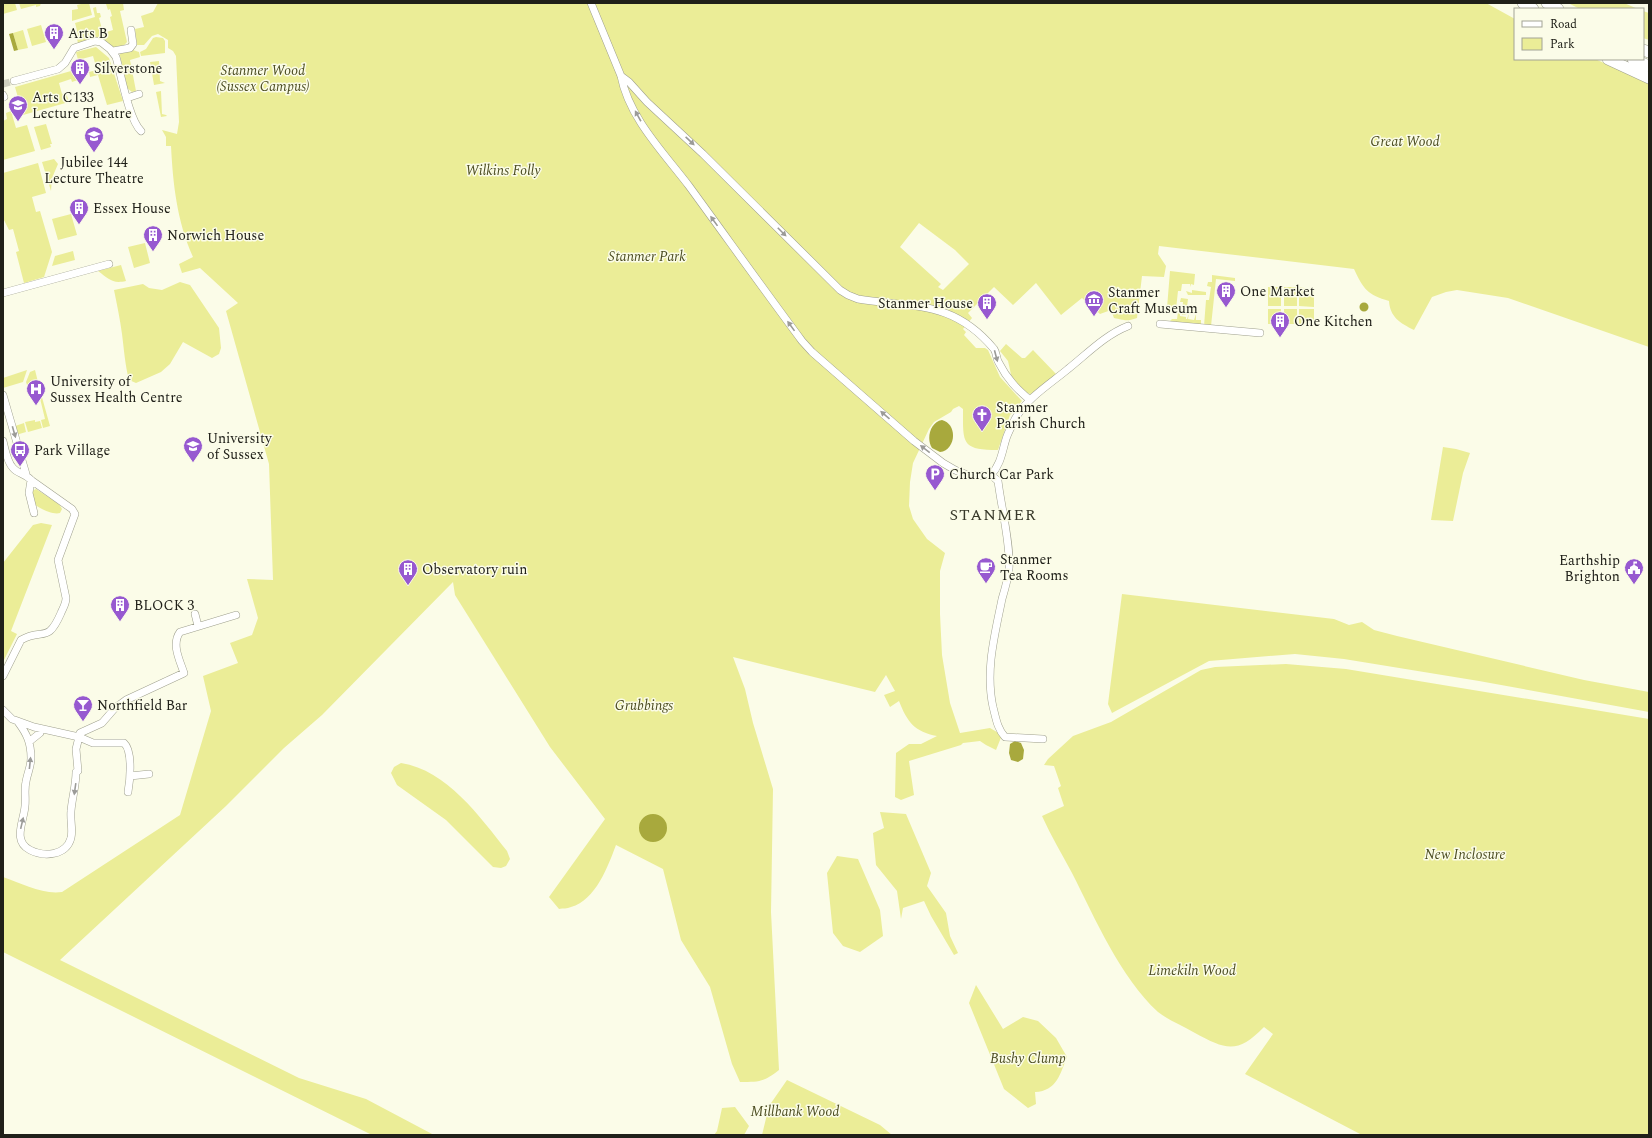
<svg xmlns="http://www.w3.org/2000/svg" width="1652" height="1138" font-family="Spectral,serif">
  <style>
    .green { fill: #ebed97; fill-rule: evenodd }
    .water { fill: #a8a93d }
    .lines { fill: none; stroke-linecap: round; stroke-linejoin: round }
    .minor-tunnel { stroke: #cfd0bf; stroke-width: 7; stroke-dasharray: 7 3.5; stroke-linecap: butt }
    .minor-casing { stroke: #9fa08e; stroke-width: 8 }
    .highway-casing { stroke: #9fa08e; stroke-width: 12 }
    .minor { stroke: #fff; stroke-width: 7 }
    .highway { stroke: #fff; stroke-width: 11 }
    .oneway { fill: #9b9b98 }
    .labels { text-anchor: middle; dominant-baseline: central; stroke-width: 3; stroke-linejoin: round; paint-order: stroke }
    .poi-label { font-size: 14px; fill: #202019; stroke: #fbfce8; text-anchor: start }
    .park-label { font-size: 14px; font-style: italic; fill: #4c4d21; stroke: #fbfce8 }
    .quarter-label { font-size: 16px; letter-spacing: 1px; fill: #38392a; stroke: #fbfce8 }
  </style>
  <rect width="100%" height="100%" fill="#fbfce8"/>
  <path class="green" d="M 3,3 L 15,3 L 17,10 L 3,14 Z
    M 19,3 L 41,3 L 40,6 L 36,7 L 36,5 L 21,9 Z
    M 85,3 L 89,3 L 92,15 L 72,21 L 72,10 L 78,9 L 77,5 Z
    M 104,3 L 123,3 L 124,10 L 120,11 L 127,42 C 119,54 105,44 96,38 L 78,43 L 77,39 L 79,38 L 75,23 L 95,17 L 93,8 L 96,7 L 97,13 L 100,13 L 101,17 L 99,18 L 103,33 L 113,30 L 110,17 L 112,16 L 110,9 L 108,10 L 106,4 Z
    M 158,3 L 1486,3 L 1515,19 L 1515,59 L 1595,59 L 1649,83 L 1649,347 L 1508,298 L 1457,290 L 1446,292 L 1432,297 L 1414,330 C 1400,323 1390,317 1389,301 C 1368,295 1363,289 1354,269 L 1159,246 L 1158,254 L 1166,266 L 1164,277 L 1142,276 L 1137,318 C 1126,322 1124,320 1114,318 L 1111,310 L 1100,314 L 1082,298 L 1061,315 L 1036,283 L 1013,305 L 994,287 L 968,313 L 972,318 L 963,329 L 966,332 L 964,335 L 976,348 L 985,348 L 988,350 L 1000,377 L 1022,401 L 1010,415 L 998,450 C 961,450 963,443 963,409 L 959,406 L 953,409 L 951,412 L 934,422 L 929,429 L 913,463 L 910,482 L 909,506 L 913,519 L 927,539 L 945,553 L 940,571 L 940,614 L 942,655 L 950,703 L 960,733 L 990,728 L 1002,735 L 996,750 L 986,745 L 980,741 L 963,743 L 961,745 L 909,761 L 914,795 L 901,800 L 895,797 L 896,753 L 909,744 L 921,744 L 937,736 C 915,732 907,722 899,701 L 890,707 L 884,695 L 895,691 L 886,675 L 875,692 L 733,657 L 745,689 L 753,723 L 773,789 L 771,912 L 779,1070 C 764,1082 759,1082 740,1082 L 732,1064 L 710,987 L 681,940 L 663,869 L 616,845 C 608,866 596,900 571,907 C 567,909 563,908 559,909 L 549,897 L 605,819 L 550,747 L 455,595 L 453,582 L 322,715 L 284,748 L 226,806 L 60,960 L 299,1078 L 366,1099 L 434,1135 L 372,1135 L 3,952 L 3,877 C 21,883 43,895 62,892 L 180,815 L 211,711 L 203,676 L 238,663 L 230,643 L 252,635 L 258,618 L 247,579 L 273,580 L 269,464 L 226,311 L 238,303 L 200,268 L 182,273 L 179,264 L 193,257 C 177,221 173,185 171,146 L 166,146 L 166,137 L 162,130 L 177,134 L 179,122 L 176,56 L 173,51 L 168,48 L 168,40 L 158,34 L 152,36 L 144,45 L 137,45 L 135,29 L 144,27 L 141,16 L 153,12 ZM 919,223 L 955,250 L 969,264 L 943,290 L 938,287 L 941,284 L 900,247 Z
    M 1568,3 L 1624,3 L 1638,9 L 1580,9 Z
    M 1643,11 L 1649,13 L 1649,40 L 1643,38 Z
    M 41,25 L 46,42 L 32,46 L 27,29 Z
    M 23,30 L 28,48 L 18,50 L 13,33 Z
    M 156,37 L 163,38 L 165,41 L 165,53 L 141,56 L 140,52 L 146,49 L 153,38 Z
    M 96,47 L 109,58 L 123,101 L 107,105 L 98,75 L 90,77 L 89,72 L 97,70 L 93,56 L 78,60 L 76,52 Z
    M 133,50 L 139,52 L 140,57 L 130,60 L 136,91 L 132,92 L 127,88 L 120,56 L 120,53 Z
    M 159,61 L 160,81 L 165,83 L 154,85 L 150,62 Z
    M 71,71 L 76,74 L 78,80 L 72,82 L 71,79 L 59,83 L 62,94 L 66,93 L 69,102 L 23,115 L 15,87 Z
    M 161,91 L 162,114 L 166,115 L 167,116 L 161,117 L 156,92 Z
    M 11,111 L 16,128 L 27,125 L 35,151 L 3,160 L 3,121 L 7,119 L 6,113 Z
    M 46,124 L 52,144 L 50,144 L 51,147 L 41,150 L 34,127 Z
    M 54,159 L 58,164 L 52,178 L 51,191 L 42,162 Z
    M 38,163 L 46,193 L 32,197 L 36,212 L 40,211 L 52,252 L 44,277 L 24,283 L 16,252 L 19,251 L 13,229 L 9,230 L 3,218 L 3,173 Z
    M 71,214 L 77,235 L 58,240 L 52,219 Z
    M 145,243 L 150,263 L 134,268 L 128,247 Z
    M 73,251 L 75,260 L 52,266 L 55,256 Z
    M 121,265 L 126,281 C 112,284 109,279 98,271 Z
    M 1170,271 L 1195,274 L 1194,285 L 1191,284 L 1190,287 L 1190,284 L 1182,284 L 1181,291 L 1178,291 L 1176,309 L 1167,308 Z
    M 1212,275 L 1235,278 L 1235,281 L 1216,279 L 1211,326 L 1204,326 L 1206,300 L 1209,300 L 1211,287 L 1207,286 L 1208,282 L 1212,282 Z
    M 180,282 L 190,285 L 219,328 L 221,348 L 219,354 L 212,358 L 183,342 L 170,364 L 161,372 L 136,383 L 129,380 C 125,365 124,349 122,334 C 120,319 117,305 114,290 L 143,284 L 149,288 L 162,290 Z
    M 1268,287 L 1281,287 L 1281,306 L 1268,306 Z
    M 1284,287 L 1297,287 L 1297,306 L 1284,306 Z
    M 1299,287 L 1314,290 L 1314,307 L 1299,306 Z
    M 1192,290 L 1206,292 L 1206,295 L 1188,295 L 1186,291 L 1192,293 Z
    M 1181,298 L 1188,299 L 1186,315 L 1182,315 L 1183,302 L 1180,302 Z
    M 1268,309 L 1281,309 L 1281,324 L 1268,324 Z
    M 1284,309 L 1297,309 L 1297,324 L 1284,324 Z
    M 1299,309 L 1314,309 L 1314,324 L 1299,324 Z
    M 1178,312 L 1180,312 L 1180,316 L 1186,317 L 1186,319 L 1187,319 L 1189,313 L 1188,319 L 1194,320 L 1196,314 L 1196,320 L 1201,320 L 1201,325 L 1169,322 L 1172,319 L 1177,319 Z
    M 1006,344 L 1022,358 L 1025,358 L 1033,350 L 1057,375 L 1035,393 L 1030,394 L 1025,392 L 1012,379 L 1008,361 L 1000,351 Z
    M 27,370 L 23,382 L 3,388 L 3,378 Z
    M 35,370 L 38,382 L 27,385 L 26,382 L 30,372 Z
    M 38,383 L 50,426 L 43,428 L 41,420 L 45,419 L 37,386 L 27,388 L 27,387 Z
    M 35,420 L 35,422 L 40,421 L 42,428 L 28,432 L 25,422 Z
    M 24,423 L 26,432 L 16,435 L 15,426 Z
    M 1443,447 L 1456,449 L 1470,453 L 1463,473 L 1453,521 L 1431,520 Z
    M 36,489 L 59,504 L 62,509 L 60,513 C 53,515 40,509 34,504 L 32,491 Z
    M 41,523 L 52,525 L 11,631 L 17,634 L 3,662 L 3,563 L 33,525 Z
    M 1122,594 L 1334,619 L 1349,625 L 1362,622 L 1374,630 L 1397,636 L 1584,680 L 1649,692 L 1649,712 L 1479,681 L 1344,659 L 1295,654 L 1209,661 L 1112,713 L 1108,704 Z
    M 1286,664 L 1346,669 L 1649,719 L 1649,1135 L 1362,1135 L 1245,1074 L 1273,1034 L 1264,1027 C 1238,1054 1226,1050 1195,1033 C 1183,1026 1168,1020 1158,1012 C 1120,977 1095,918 1072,873 C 1062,854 1051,836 1042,816 L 1064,806 L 1058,788 L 1061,786 L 1054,766 L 1044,765 L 1048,759 L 1073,736 L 1111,722 L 1201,670 L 1215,667 Z
    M 401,763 C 447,770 480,817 507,851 L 510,859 L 506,866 L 501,868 L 493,867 L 446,820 L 397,785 L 391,773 L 394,767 Z
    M 880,812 L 906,814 L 931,873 L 927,886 L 946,913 L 950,936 L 958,953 L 954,955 L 931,916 L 924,901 L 903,908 L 901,919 L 897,891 L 876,865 L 873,833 L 884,828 Z
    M 837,856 L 858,859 L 880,910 L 883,936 L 860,952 L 843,946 L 833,933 L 827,873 Z
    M 976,985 L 1003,1029 L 1023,1017 L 1038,1021 L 1056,1038 L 1067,1057 C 1060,1074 1057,1091 1035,1092 L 1036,1104 L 1028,1108 L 1004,1089 L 969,1003 Z
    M 787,1080 L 880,1125 L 892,1135 L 762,1135 L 769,1106 Z
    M 735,1107 L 749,1126 L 744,1135 L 714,1135 L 717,1131 L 722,1108 Z"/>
  <path class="water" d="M 13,33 L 18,50 L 14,51 L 9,34 Z
    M1359.5 307a4.5 4.5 0 1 1 9 0a4.5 4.5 0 1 1-9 0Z
    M 942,420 C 958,424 956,450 940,452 L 932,448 C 926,439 930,422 942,420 Z
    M 1015,741 L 1021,743 L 1024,750 L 1023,759 L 1018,762 L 1011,760 L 1009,753 L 1010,744 Z
    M639 828a14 14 0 1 1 28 0a14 14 0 1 1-28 0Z"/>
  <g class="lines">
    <path class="minor-tunnel" d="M 3,84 L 14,81"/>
    <defs>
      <path id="minor" d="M 591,3 L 621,76 C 629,118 664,153 689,186 C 727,238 764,290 802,341 L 812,352 L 914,441 L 943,463 L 955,470 L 970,476 L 991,475 C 1001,464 1002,452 1006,439 C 1008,432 1012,426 1015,419 C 1027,398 1050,384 1068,369 C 1087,354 1105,335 1128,326
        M 113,51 L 130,48 L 133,44 L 131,30
        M 621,76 L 629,82 L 647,102 L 703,154 L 840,290 L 848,295 L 858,299 C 914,308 953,300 994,349 C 997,353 996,359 999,363 C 1007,379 1017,389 1030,400
        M 14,81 L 58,69 L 65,63 L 74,48 L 95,41 L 101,42 L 110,49 L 116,57 C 121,74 129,120 141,131
        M 3,95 L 4,97
        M 127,98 L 139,94
        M 3,293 L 109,264
        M 1160,324 L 1260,333
        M 3,395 L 26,474
        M 3,441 C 5,449 7,462 13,468 C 18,474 25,473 31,480 L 72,509 L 75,514 L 58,560 L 66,598 C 66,604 63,608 61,613 C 47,645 43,627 21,640 L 3,676
        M 991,475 L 998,481 C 1001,506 1011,546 1009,569 C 1008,579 1005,589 1002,599 C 995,634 985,670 993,707 C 996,718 997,728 1005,737 L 1043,739
        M 31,480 L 29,493 L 34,513
        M 195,614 L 198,626
        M 3,710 L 12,719 L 34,727 L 79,737 L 93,743 L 124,743 C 133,751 130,781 128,792
        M 18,722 C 27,734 31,743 31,758 C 31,767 27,774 26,782 C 24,789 26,798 25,806 C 24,821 12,841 30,850 C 44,857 66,856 71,838 C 73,830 70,820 71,811 C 72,798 76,786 76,772 L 78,771 L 76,749 L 80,733 L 102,723 L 115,708 L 126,700 L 184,673 C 180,661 171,644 180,632 L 236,615
        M 30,741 L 40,733 L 41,729
        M 130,776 L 149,774"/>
      <path id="highway" d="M 1523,3 L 1533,9
        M 1547,3 L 1558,9
        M 1643,50 L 1649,52
        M 1608,59 L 1649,78
        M 1633,59 L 1649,66"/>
    </defs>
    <use href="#minor" class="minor-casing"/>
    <use href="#highway" class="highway-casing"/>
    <use href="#minor" class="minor"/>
    <use href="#highway" class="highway"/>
  </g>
  <defs><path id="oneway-solid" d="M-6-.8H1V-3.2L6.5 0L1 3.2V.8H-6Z"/></defs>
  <g class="oneway">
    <use href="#oneway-solid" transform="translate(638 116) rotate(-119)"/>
    <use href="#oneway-solid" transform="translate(690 141) rotate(43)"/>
    <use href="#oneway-solid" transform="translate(714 221) rotate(-126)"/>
    <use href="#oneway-solid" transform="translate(782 232) rotate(45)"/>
    <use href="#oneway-solid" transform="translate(791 326) rotate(-126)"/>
    <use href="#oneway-solid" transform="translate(996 356) rotate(75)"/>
    <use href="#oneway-solid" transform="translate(885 415) rotate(-139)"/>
    <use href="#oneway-solid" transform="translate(14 432) rotate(74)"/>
    <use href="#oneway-solid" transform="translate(925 449) rotate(-142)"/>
    <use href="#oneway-solid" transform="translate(30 763) rotate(-84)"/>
    <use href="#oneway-solid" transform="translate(75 789) rotate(98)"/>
    <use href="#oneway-solid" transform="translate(22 823) rotate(-77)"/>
  </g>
  <defs>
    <symbol id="building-pin" viewBox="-11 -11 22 30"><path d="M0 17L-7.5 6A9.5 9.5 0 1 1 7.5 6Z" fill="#9759d0" stroke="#fbfce8"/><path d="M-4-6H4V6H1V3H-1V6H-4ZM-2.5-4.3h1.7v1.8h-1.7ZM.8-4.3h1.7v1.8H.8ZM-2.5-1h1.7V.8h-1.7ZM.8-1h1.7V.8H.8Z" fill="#fff"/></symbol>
    <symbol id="university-pin" viewBox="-11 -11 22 30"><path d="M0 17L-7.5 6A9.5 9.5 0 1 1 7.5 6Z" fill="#9759d0" stroke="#fbfce8"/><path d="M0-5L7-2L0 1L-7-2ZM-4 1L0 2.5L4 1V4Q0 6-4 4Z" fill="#fff"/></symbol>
    <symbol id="museum-pin" viewBox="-11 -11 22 30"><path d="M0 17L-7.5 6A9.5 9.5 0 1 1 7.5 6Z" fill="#9759d0" stroke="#fbfce8"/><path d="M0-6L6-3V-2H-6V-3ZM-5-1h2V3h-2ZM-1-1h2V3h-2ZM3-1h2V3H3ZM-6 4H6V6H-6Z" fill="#fff"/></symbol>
    <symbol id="hospital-pin" viewBox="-11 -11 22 30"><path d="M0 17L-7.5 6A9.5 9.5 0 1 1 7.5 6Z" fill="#9759d0" stroke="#fbfce8"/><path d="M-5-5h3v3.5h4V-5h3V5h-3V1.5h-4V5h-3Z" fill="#fff"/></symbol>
    <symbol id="church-pin" viewBox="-11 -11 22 30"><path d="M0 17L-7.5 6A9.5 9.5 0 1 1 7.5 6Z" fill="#9759d0" stroke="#fbfce8"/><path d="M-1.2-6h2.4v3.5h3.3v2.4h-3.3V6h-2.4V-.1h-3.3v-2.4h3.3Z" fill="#fff"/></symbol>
    <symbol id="bus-pin" viewBox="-11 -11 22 30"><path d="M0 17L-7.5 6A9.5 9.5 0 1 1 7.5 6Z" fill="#9759d0" stroke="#fbfce8"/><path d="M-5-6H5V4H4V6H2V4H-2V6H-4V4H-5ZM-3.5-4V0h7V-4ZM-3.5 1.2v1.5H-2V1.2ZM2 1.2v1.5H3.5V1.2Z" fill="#fff"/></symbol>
    <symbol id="parking-pin" viewBox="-11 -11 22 30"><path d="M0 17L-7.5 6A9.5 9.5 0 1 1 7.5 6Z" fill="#9759d0" stroke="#fbfce8"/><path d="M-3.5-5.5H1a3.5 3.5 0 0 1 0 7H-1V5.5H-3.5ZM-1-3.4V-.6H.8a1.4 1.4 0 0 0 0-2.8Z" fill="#fff"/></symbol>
    <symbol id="cafe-pin" viewBox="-11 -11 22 30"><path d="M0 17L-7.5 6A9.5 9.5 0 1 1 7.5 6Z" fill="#9759d0" stroke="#fbfce8"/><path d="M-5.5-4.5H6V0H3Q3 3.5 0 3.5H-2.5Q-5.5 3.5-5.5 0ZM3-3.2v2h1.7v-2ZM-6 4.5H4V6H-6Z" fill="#fff"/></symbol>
    <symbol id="civic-pin" viewBox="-11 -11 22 30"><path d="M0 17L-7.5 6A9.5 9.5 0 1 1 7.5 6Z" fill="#9759d0" stroke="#fbfce8"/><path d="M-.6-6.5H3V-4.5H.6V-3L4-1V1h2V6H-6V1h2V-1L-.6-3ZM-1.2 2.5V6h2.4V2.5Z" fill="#fff"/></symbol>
    <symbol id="bar-pin" viewBox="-11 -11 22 30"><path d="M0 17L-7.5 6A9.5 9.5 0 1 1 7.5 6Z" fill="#9759d0" stroke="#fbfce8"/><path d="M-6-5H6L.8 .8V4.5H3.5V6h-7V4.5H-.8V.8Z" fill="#fff"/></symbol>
  </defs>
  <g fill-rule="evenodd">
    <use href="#building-pin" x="43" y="22" width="22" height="30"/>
    <use href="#building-pin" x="69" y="57" width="22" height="30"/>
    <use href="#university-pin" x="7" y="94" width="22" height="30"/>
    <use href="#university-pin" x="83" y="125" width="22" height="30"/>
    <use href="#building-pin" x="68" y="197" width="22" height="30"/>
    <use href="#building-pin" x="142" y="224" width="22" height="30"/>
    <use href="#building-pin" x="1215" y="280" width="22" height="30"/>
    <use href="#museum-pin" x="1083" y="289" width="22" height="30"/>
    <use href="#building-pin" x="976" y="292" width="22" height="30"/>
    <use href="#building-pin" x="1269" y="310" width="22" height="30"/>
    <use href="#hospital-pin" x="25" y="378" width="22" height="30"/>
    <use href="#church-pin" x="971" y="404" width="22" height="30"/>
    <use href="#university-pin" x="182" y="435" width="22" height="30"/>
    <use href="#bus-pin" x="9" y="439" width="22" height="30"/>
    <use href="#parking-pin" x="924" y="463" width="22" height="30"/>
    <use href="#cafe-pin" x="975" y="556" width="22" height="30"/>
    <use href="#civic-pin" x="1623" y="557" width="22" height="30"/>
    <use href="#building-pin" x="397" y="558" width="22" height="30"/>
    <use href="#building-pin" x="109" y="594" width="22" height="30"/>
    <use href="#bar-pin" x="72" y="694" width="22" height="30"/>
  </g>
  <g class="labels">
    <g class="poi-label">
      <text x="68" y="33">Arts B</text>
      <text x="94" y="68">Silverstone</text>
      <text x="32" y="97">Arts C133<tspan x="32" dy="16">Lecture Theatre</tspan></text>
      <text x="94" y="162" text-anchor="middle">Jubilee 144<tspan x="94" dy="16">Lecture Theatre</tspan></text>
      <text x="93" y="208">Essex House</text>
      <text x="167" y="235">Norwich House</text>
      <text x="1240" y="291">One Market</text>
      <text x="1108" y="292">Stanmer<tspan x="1108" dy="16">Craft Museum</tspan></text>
      <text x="973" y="303" text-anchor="end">Stanmer House</text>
      <text x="1294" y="321">One Kitchen</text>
      <text x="50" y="381">University of<tspan x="50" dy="16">Sussex Health Centre</tspan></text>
      <text x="996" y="407">Stanmer<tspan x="996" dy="16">Parish Church</tspan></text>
      <text x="207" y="438">University<tspan x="207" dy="16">of Sussex</tspan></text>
      <text x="34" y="450">Park Village</text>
      <text x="949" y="474">Church Car Park</text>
      <text x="1000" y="559">Stanmer<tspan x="1000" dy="16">Tea Rooms</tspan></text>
      <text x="1620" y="560" text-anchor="end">Earthship<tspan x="1620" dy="16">Brighton</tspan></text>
      <text x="422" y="569">Observatory ruin</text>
      <text x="134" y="605">BLOCK 3</text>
      <text x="97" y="705">Northfield Bar</text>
    </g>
    <g class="park-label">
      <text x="263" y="70">Stanmer Wood<tspan x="263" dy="16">(Sussex Campus)</tspan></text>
      <text x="1405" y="141">Great Wood</text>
      <text x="503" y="170">Wilkins Folly</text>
      <text x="647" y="256">Stanmer Park</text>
      <text x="644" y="705">Grubbings</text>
      <text x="1465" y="854">New Inclosure</text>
      <text x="1192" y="970">Limekiln Wood</text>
      <text x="1028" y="1058">Bushy Clump</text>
      <text x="795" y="1111">Millbank Wood</text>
    </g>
    <g class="quarter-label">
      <text x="993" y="515">STANMER</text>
    </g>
  </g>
  <rect width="1652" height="1138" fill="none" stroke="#202019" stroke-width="8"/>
  <rect x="1514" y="8" width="130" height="52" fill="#fbfce8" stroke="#a3a495"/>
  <rect x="1522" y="21" width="20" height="6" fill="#ffffff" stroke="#a3a495"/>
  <text x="1550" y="28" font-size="12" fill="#202019">Road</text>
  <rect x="1522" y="38" width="20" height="12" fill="#ebed97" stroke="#a3a495"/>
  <text x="1550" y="48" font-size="12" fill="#202019">Park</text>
</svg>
